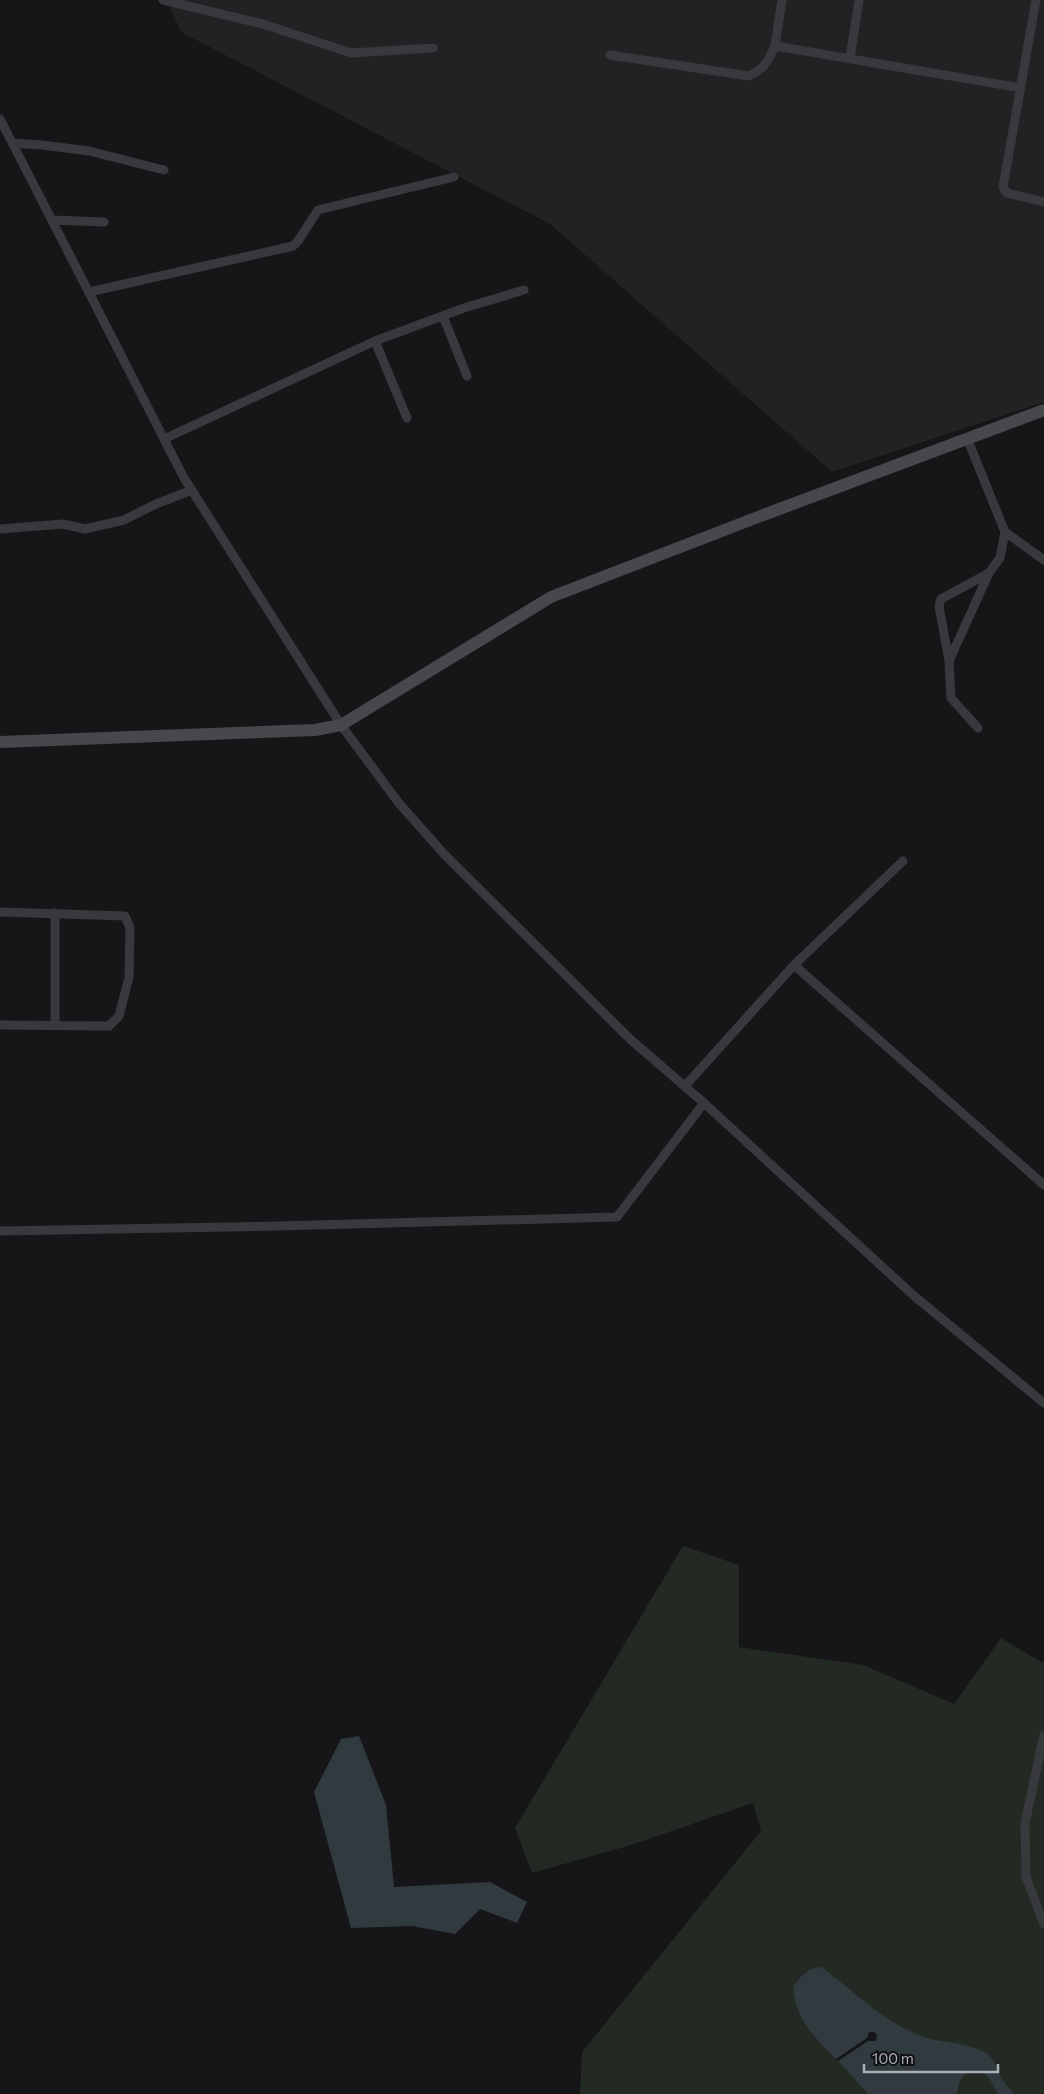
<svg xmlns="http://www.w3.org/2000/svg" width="1044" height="2094" font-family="Commissioner,sans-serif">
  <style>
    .built { fill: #222224 }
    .green { fill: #232a23 }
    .water { fill: #313a3f }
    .pier { fill: #161618 }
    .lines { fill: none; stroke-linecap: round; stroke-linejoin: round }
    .minor { stroke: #37393c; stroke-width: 9 }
    .secondary { stroke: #46484c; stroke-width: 12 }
  </style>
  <rect width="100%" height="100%" fill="#161618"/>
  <path class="built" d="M 167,0 L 1044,0 L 1044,402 L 832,472 L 550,224 L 181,32 Z"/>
  <path class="green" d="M 683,1546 L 739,1565 L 739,1647 L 863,1665 L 954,1704 L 1001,1638 L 1041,1662 L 1044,1662 L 1044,2094 L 580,2094 L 582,2052 L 761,1831 L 753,1803 L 631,1845 L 532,1873 L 515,1828 Z"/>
  <path class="water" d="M 359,1736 L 386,1805 L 394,1887 L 490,1882 L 527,1902 L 517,1923 L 480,1909 L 455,1934 L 412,1926 L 351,1928 L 314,1792 L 341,1739 Z
    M 821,1967 C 855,1991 879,2019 919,2035 C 940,2044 966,2041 986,2053 C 995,2058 997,2070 1002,2079 C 1005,2084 1010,2089 1014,2094 L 998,2094 C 994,2087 990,2076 981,2072 C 965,2066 958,2081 957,2094 L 868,2094 C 857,2082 847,2070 836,2059 C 814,2036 796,2021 793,1987 C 801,1976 807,1968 821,1967 Z"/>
  <path class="pier" d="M 869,2032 L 874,2032 L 877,2034 L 876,2041 L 868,2041 L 838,2061 L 836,2059 L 867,2038 Z"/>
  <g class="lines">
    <path class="minor" d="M 163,0 L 263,24 L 351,53 L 433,48
      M 782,0 L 775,46 L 1021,88
      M 1036,0 L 1003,187 L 1007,193 L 1044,202
      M 610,55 L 749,76 C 764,69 769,60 775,46
      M 850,58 L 859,0
      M 0,119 L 184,478 L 341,725 L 398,802 L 444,854 L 630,1039 L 704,1103 L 913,1295 L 1044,1403
      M 12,143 L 42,145 L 89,151 L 164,170
      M 52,220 L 104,222
      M 89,292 L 293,246 L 298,241 L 318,210 L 454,177
      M 443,316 L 467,376
      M 375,341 L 407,418
      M 967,438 L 1005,532 L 1044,560
      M 164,439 L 375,341 L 464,308 L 524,290
      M 0,529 L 63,524 L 85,529 L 124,520 L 156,504 L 192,490
      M 949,661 L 989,573 L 1000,558 L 1005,532
      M 978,728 L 951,698 L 949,661 L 939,606 L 941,599 L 989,573
      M 0,912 L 125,916 L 130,928 L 129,977 L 119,1016 L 109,1026 L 0,1025
      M 55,913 L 55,1025
      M 794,965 L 1044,1185
      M 685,1086 L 794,965 L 903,861
      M 0,1231 L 277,1226 L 617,1217 L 704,1103
      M 1044,1735 L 1025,1823 L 1026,1877 L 1044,1924"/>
    <path class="secondary" d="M 0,742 L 315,730 L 341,725 L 551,597 L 758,517 L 1044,410"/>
  </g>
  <path d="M864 2064v8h134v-8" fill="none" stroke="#aaafb6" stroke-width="2.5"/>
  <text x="872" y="2064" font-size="15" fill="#aaafb6" stroke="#111113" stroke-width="4" paint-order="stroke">100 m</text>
</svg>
